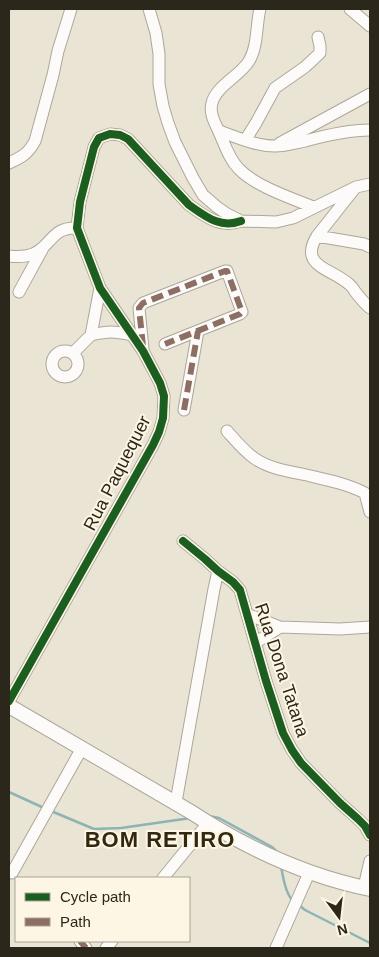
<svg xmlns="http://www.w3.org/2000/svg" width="379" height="957" font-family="Arial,sans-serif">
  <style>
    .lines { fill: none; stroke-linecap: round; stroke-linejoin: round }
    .stream { stroke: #8db4b4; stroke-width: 2.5 }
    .minor-casing { stroke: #aca79b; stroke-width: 13 }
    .major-casing { stroke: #aca79b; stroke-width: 16 }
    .minor { stroke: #fcfbf9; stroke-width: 11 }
    .major { stroke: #fcfbf9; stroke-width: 14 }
    .quiet { stroke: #8d6e63; stroke-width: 6; stroke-dasharray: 12 6; stroke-linecap: butt }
    .cycleway-casing { stroke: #fdf6e4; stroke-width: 11 }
    .cycleway { stroke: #1b5e20; stroke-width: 8 }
    .labels { text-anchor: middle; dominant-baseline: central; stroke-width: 4; stroke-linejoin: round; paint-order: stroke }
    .street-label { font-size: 18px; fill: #2b271b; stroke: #fdf6e4 }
    .district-label { font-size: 22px; font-weight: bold; letter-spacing: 1px; fill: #32280f; stroke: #fdf6e4 }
  </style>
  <rect width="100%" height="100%" fill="#eae4d4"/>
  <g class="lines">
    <path class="stream" d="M 9,792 L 44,808
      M 51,811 L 94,829 L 121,828 L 191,818
      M 209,816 L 219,818 L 272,847 L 278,853
      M 281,866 C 283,877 285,891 292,900
      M 299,905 L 305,910 L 370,943"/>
    <defs>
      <path id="minor" d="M 149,9 L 156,33 L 159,54 L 159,84 L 163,106 L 168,123 L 175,142 L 193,178 L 203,195 L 217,207 L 227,214 L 241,221 L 276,222 L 293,218 L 356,187 L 370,184
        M 260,9 C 256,25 258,46 249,61 C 240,76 216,86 212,103 C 209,113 215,123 219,132 C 225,145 229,159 239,169 C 255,186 291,198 313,207
        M 350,9 L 370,26
        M 219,131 C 237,137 255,146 275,146 C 285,146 295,143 305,141 C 327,135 348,130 370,130
        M 246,139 L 256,123 L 275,88 L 305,67 L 320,53 L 320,46 L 318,37
        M 280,143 L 370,94
        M 9,163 C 22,157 28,154 35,141 L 53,75 L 58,51 L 71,9
        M 355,188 L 317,236 C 298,267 332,268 350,285 C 353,287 354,291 357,294 C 361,299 365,304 370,308
        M 317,236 L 364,244 L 370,247
        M 9,256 C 17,257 25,257 33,254 C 52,246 51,227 77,228
        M 19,292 L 43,248
        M 91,335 C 109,331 113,331 132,335
        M 143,349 L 139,308 L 143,303 L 225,271 L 227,271 L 242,312 L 240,314 L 165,344
        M52 364a13 13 0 1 1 26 0a13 13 0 1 1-26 0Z
        M 73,353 L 91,335 L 100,288
        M 184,410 L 198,331
        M 227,431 C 235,440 244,451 254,458 C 268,468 286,471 302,474 C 323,479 346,483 365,493 L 370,512
        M 183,541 L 205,559 L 218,571 L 233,582 L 240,590 L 266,681 L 283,733 L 292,750 L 301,763 L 340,803 L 358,819 L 365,826 L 370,835
        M 247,614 L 280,627 L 340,629 L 370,627
        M 255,643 L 280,627
        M 9,701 L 153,445 L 159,432 L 163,418 L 164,396 L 160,383 L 143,351 L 100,288 L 77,228 L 80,202 L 94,147 L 99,138 L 110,134 L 120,135 L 128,139 L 189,205 C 205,216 220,229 241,221
        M 176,802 L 214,589 L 218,571
        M 12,873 L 82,748
        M 163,878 L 208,823
        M 364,887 L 370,861
        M 80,941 L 86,948
        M 106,948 L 112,941
        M 276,948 L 309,873"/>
      <path id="major" d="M 9,706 L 191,812 C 246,848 306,876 370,889"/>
    </defs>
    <use href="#minor" class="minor-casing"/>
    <use href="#major" class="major-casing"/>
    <use href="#minor" class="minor"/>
    <use href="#major" class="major"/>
    <path class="quiet" d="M 143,346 L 139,308 L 143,303 L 225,271 L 227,271 L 242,312 L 240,314 L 165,344
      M 184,410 L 198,331
      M 80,941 L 86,948"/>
    <defs>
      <path id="cycleway" d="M 183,541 L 205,559 L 218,571 L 233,582 L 240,590 L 266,681 L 283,733 L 292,750 L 301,763 L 340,803 L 358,819 L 365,826 L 370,835
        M 9,701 L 153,445 L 159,432 L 163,418 L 164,396 L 160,383 L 143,351 L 100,288 L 77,228 L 80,202 L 94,147 L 99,138 L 110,134 L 120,135 L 128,139 L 189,205 C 205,216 220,229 241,221"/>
    </defs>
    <use href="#cycleway" class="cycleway-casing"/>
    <use href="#cycleway" class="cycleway"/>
  </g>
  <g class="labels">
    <g class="street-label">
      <text transform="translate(117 473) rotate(-63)">Rua Paquequer</text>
      <text transform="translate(282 670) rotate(72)">Rua Dona Tatana</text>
    </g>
    <g class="district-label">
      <text x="160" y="839">BOM RETIRO</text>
    </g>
  </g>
  <rect width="379" height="957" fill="none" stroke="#2b271b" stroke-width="20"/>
  <rect x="15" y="877" width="175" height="65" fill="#fdf6e4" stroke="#a9a394"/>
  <rect x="25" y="893" width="25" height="8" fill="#1b5e20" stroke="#a9a394"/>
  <text x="60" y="902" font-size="15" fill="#2b271b">Cycle path</text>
  <rect x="25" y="918" width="25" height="8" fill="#8d6e63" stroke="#a9a394"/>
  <text x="60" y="927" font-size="15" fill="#2b271b">Path</text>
  <g transform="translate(339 917) rotate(165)" stroke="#fdf6e4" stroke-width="4" paint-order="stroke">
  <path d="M0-4L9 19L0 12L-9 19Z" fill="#2b271b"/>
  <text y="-8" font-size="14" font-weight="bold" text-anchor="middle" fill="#2b271b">N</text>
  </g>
</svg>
